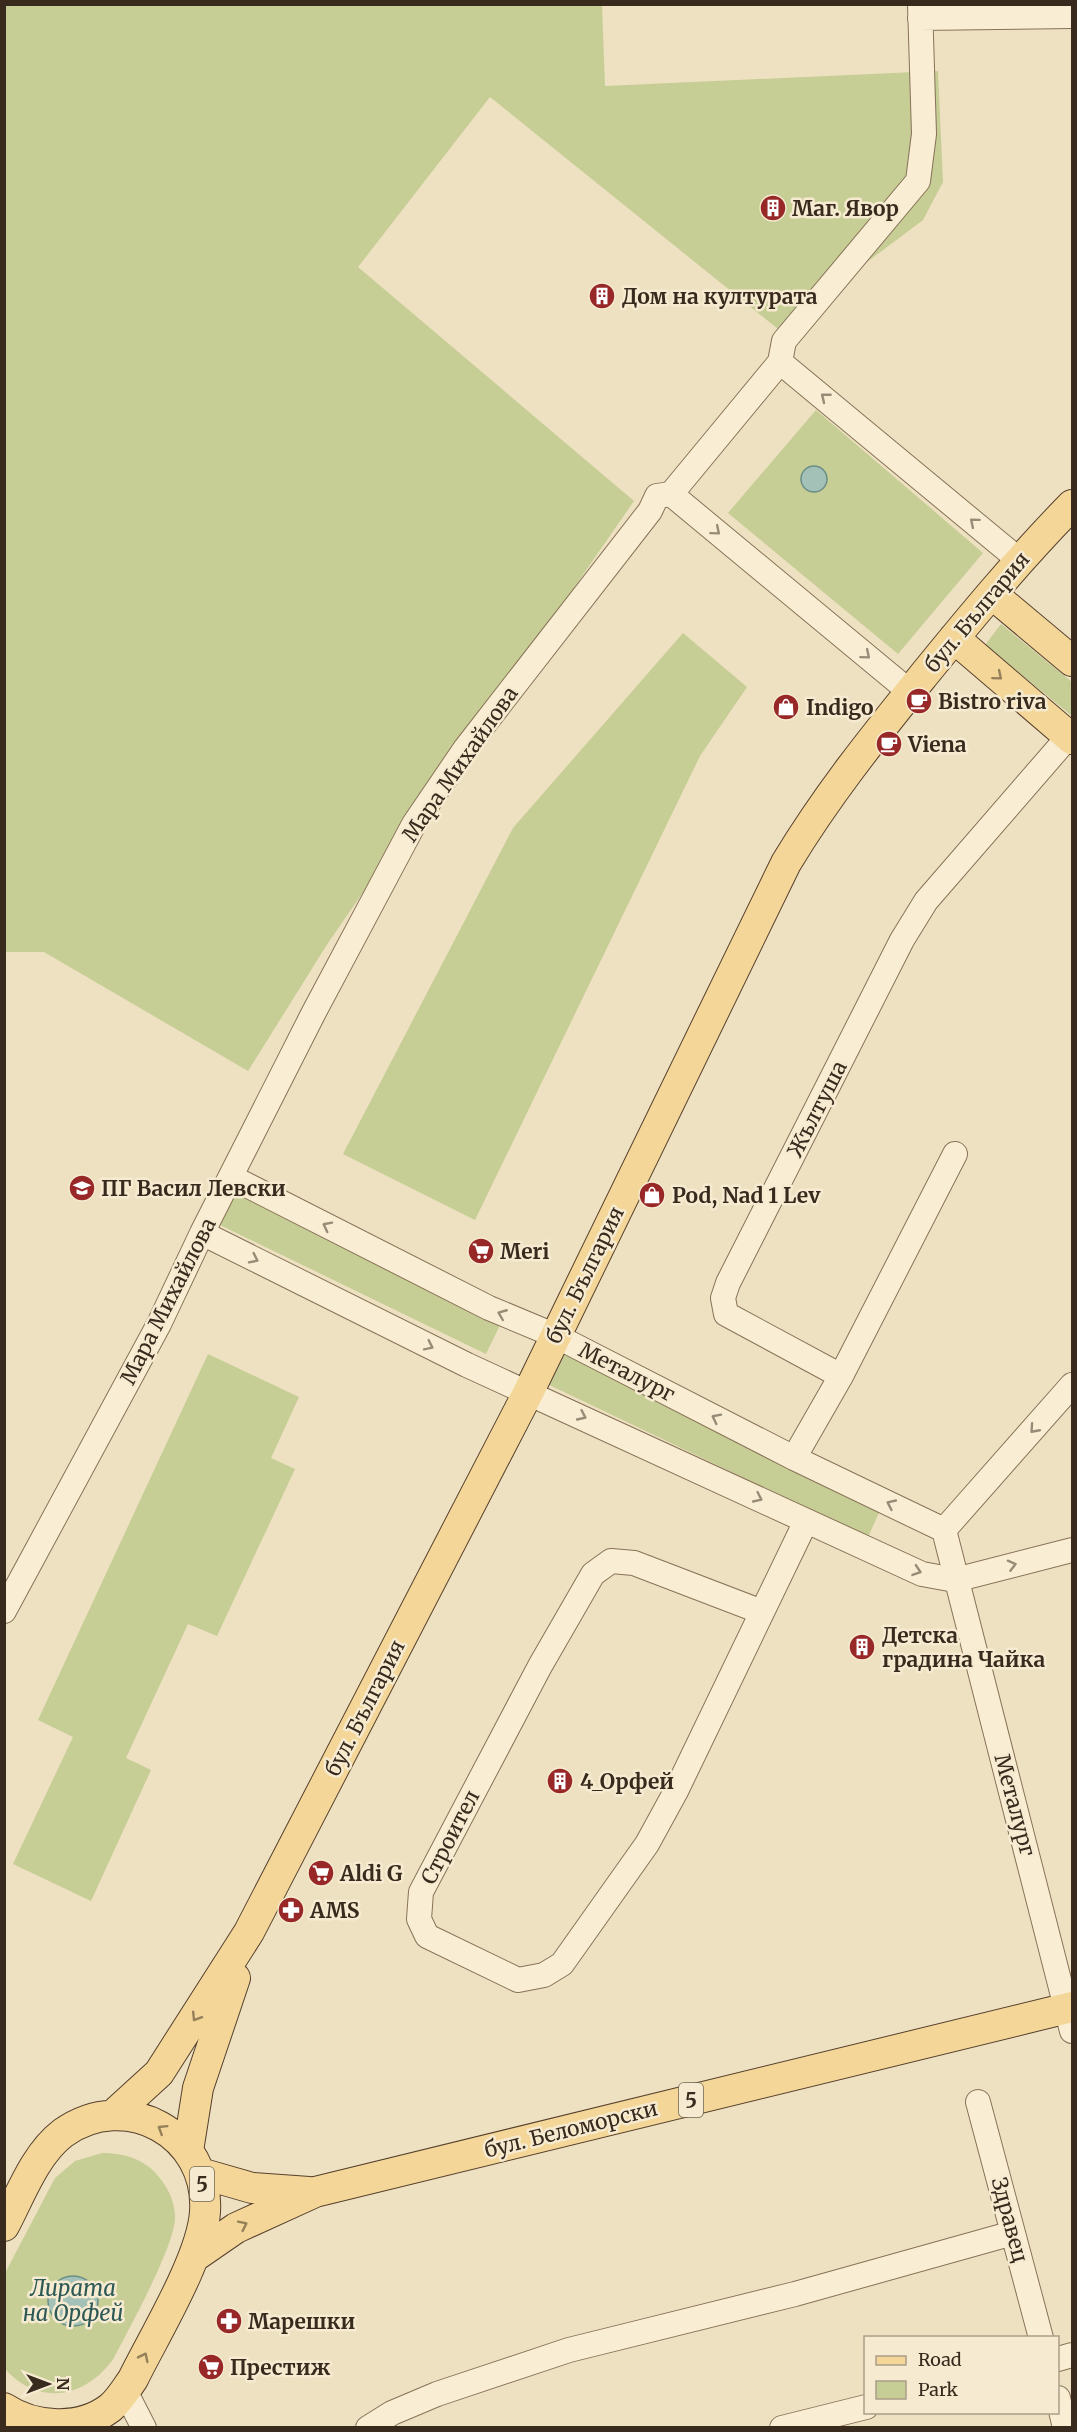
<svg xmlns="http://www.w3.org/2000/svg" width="1077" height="2432" font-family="Merriweather,serif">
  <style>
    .green { fill: #c6cd95 }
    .water { fill: #a4c1b8; stroke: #6b8f86; stroke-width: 1.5 }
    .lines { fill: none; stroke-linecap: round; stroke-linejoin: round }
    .minor-casing { stroke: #887258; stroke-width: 26 }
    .major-casing { stroke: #56402d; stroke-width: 32 }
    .minor { stroke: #f9eed4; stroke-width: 24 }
    .major { stroke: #f3d698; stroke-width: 30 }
    .oneway { stroke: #988c78 }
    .oneway2 { stroke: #96805a }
    .labels { text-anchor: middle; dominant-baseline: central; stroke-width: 5; stroke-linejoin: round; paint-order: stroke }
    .shield { fill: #f6ebd1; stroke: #716453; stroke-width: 1.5 }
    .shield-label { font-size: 20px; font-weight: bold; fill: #382a1d }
    .poi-label { font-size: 21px; font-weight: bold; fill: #382a1d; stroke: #f6ebd1; text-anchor: start }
    .street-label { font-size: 21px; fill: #382a1d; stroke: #f6ebd1 }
    .water-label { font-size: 22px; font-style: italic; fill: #2c5855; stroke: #f6ebd1 }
  </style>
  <rect width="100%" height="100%" fill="#eee1c1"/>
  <path class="green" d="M 4,5 L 602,5 L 605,86 L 938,71 L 943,182 L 923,220 L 778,329 L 490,97 L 358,267 L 634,501 L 328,943 L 248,1071 L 44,952 L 5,952 Z
    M 816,410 L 983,553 L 898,654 L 728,513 Z
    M 1001,624 L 1072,682 L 1072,716 L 985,645 Z
    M 683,633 L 747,687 L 700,756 L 475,1220 L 343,1154 L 513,828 Z
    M 232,1191 L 502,1321 L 486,1354 L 216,1223 Z
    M 558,1351 L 882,1506 L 868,1537 L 543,1382 Z
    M 208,1354 L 299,1397 L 271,1458 L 295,1469 L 217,1636 L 188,1624 L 126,1758 L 151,1770 L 91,1901 L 13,1864 L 73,1737 L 38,1720 Z
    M 102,2153 C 124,2153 145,2159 159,2177 C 168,2188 174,2200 175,2215 C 177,2243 129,2328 114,2358 C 86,2398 39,2407 5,2369 L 4,2275 L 55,2178 L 75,2161 Z"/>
  <path class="water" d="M801 479a13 13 0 1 1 26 0a13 13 0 1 1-26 0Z
    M48 2301a25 25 0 1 1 50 0a25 25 0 1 1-50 0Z"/>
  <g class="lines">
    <defs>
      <path id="minor" d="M 920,18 L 1072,16
        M 780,362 L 1019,560
        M 671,494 L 910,692
        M 231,1177 L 489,1308 L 556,1336 L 794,1458 L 944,1530
        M 202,1233 L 467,1365 L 922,1574 L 955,1580 L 1072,1550
        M 841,1376 L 955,1154
        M 794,1458 L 841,1376 L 726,1314 L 723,1298 L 728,1283 L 902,940 L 926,901 L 1069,736
        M 944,1530 L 1072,2031
        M 944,1530 L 1072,1385
        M 4,1611 L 159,1324 L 202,1233 L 313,1014 L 414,824 L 465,749 L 650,511 L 657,496 L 671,494 L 780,362 L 784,341 L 918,181 L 924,134 L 920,4
        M 762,1612 L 634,1563 L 611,1561 L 593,1574 L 540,1666 L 421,1892 L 419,1919 L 427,1936 L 518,1980 L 544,1975 L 562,1964 L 647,1844 L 676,1791 L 806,1521
        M 978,2102 L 1041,2338
        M 1058,2359 L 1072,2355
        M 125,2391 L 144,2428
        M 1058,2398 L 1065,2428
        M 368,2428 L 392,2413 L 437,2394 L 569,2350 L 795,2294 L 1013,2233
        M 782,2428 L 866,2407"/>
      <path id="major" d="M 992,594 L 1072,661
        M 954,638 L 1072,739
        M 113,2115 L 159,2073 L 249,1932 L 529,1391 L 786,863 C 827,795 873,738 923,676 C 971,617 1019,559 1072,505
        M 188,2151 L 198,2088 L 235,1978
        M 200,2173 L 252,2188 L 309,2192
        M 4,2226 C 20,2196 35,2154 63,2133 C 126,2088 210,2134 205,2212 C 202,2258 154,2336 133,2379 C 126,2389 119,2401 110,2408 C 80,2431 34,2428 4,2408
        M 194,2257 L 236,2228 L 315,2192 L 1072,2007"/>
    </defs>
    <use href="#minor" class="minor-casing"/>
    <use href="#major" class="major-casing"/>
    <use href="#minor" class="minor"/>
    <use href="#major" class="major"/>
  </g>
  <defs><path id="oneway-chevron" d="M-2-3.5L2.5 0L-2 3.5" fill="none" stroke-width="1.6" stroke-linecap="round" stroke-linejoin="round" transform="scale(1.5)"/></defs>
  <g class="oneway">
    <use href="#oneway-chevron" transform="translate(825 397) rotate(-141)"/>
    <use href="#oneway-chevron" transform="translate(974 522) rotate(-140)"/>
    <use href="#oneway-chevron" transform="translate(716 531) rotate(40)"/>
    <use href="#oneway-chevron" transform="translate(866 655) rotate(40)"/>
    <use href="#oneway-chevron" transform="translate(327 1226) rotate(-153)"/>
    <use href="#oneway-chevron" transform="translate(254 1259) rotate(26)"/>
    <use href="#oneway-chevron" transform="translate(502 1314) rotate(-158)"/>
    <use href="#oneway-chevron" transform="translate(429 1346) rotate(26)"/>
    <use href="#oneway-chevron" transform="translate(582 1416) rotate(25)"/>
    <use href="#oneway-chevron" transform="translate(716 1418) rotate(-153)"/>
    <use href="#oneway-chevron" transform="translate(1034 1429) rotate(132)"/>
    <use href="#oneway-chevron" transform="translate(758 1498) rotate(25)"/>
    <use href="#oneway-chevron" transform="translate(891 1504) rotate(-155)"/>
    <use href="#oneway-chevron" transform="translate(1012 1565) rotate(-14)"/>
    <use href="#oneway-chevron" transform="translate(917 1571) rotate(19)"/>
  </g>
  <g class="oneway2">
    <use href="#oneway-chevron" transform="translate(998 676) rotate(40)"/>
    <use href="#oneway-chevron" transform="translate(196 2017) rotate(122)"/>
    <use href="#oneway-chevron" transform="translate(162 2129) rotate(-148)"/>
    <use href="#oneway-chevron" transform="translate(243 2225) rotate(-26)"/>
    <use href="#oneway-chevron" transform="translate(144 2357) rotate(-64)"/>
  </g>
  <defs>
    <symbol id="building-disc" viewBox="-11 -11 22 22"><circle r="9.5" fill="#982728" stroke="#f6ebd1"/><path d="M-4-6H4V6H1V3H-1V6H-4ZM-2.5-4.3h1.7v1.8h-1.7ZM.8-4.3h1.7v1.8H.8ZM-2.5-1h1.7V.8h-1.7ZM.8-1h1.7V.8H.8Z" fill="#fff"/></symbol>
    <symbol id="cafe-disc" viewBox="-11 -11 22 22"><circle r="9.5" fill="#982728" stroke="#f6ebd1"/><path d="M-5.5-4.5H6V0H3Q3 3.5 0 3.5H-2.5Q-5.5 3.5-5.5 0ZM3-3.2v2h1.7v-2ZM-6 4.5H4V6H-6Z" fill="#fff"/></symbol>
    <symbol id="shop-disc" viewBox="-11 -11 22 22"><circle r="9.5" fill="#982728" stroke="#f6ebd1"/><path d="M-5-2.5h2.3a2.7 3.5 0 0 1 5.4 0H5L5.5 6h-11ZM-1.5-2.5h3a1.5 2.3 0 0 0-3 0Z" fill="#fff"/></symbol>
    <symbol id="school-disc" viewBox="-11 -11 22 22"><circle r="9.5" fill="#982728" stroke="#f6ebd1"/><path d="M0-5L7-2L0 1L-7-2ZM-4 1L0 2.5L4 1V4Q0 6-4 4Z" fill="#fff"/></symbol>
    <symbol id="supermarket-disc" viewBox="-11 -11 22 22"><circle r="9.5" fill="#982728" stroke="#f6ebd1"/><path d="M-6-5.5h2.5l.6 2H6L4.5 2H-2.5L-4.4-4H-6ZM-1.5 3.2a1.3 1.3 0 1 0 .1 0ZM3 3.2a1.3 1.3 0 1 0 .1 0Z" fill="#fff"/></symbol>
    <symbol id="pharmacy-disc" viewBox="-11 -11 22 22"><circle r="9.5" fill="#982728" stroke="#f6ebd1"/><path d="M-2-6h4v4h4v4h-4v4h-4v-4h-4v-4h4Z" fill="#fff"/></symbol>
  </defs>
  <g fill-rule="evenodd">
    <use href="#building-disc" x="758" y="193" width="30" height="30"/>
    <use href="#building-disc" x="587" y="281" width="30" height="30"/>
    <use href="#cafe-disc" x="904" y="686" width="30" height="30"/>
    <use href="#shop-disc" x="771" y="692" width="30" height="30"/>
    <use href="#cafe-disc" x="874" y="729" width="30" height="30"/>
    <use href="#school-disc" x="67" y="1173" width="30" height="30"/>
    <use href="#shop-disc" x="637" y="1180" width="30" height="30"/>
    <use href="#supermarket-disc" x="466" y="1236" width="30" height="30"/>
    <use href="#building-disc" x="847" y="1632" width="30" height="30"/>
    <use href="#building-disc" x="545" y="1766" width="30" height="30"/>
    <use href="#supermarket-disc" x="306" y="1858" width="30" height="30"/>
    <use href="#pharmacy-disc" x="276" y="1895" width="30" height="30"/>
    <use href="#pharmacy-disc" x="214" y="2306" width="30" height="30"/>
    <use href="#supermarket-disc" x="196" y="2352" width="30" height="30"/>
  </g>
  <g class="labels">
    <g class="shield">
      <rect x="679" y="2083" width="24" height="34" rx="4.5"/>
      <rect x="190" y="2167" width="24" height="34" rx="4.5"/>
    </g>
    <g class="shield-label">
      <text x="691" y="2100">5</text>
      <text x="202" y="2184">5</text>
    </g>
    <g class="poi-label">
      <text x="792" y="208">Маг. Явор</text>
      <text x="622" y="296">Дом на културата</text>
      <text x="938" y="701">Bistro riva</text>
      <text x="806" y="707">Indigo</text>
      <text x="908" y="744">Viena</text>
      <text x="101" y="1188">ПГ Васил Левски</text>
      <text x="672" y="1195">Pod, Nad 1 Lev</text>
      <text x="500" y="1251">Meri</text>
      <text x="882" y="1635">Детска<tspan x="882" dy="24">градина Чайка</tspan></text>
      <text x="580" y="1781">4_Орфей</text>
      <text x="340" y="1873">Aldi G</text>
      <text x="310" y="1910">AMS</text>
      <text x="248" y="2321">Марешки</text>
      <text x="230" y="2367">Престиж</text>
    </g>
    <g class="street-label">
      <text transform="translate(977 612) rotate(-50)">бул. България</text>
      <text transform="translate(460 764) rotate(-55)">Мара Михайлова</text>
      <text transform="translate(817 1109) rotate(-63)">Жълтуша</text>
      <text transform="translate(585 1275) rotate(-64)">бул. България</text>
      <text transform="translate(168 1301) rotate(-63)">Мара Михайлова</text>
      <text transform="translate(627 1372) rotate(27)">Металург</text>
      <text transform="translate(365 1708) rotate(-63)">бул. България</text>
      <text transform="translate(1015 1805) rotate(75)">Металург</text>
      <text transform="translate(450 1837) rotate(-63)">Строител</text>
      <text transform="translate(571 2129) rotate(-14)">бул. Беломорски</text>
      <text transform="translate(1010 2220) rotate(75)">Здравец</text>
    </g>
    <g class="water-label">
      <text x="73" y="2288">Лирата<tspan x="73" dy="25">на Орфей</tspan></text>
    </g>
  </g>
  <rect width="1077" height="2432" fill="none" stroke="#382a1d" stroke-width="12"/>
  <rect x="864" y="2336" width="195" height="78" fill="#f6ebd1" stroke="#aa9e89" stroke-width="1.5"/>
  <rect x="876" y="2356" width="30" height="9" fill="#f3d698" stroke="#aa9e89" stroke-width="1.5"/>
  <text x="918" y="2366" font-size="18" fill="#382a1d">Road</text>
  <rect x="876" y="2381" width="30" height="18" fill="#c6cd95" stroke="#aa9e89" stroke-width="1.5"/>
  <text x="918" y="2396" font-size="18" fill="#382a1d">Park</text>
  <g transform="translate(48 2384) rotate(90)" stroke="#f6ebd1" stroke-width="4.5" paint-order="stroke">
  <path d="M0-4.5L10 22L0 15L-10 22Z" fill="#382a1d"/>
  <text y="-9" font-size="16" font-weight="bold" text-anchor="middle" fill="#382a1d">N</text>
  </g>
</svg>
